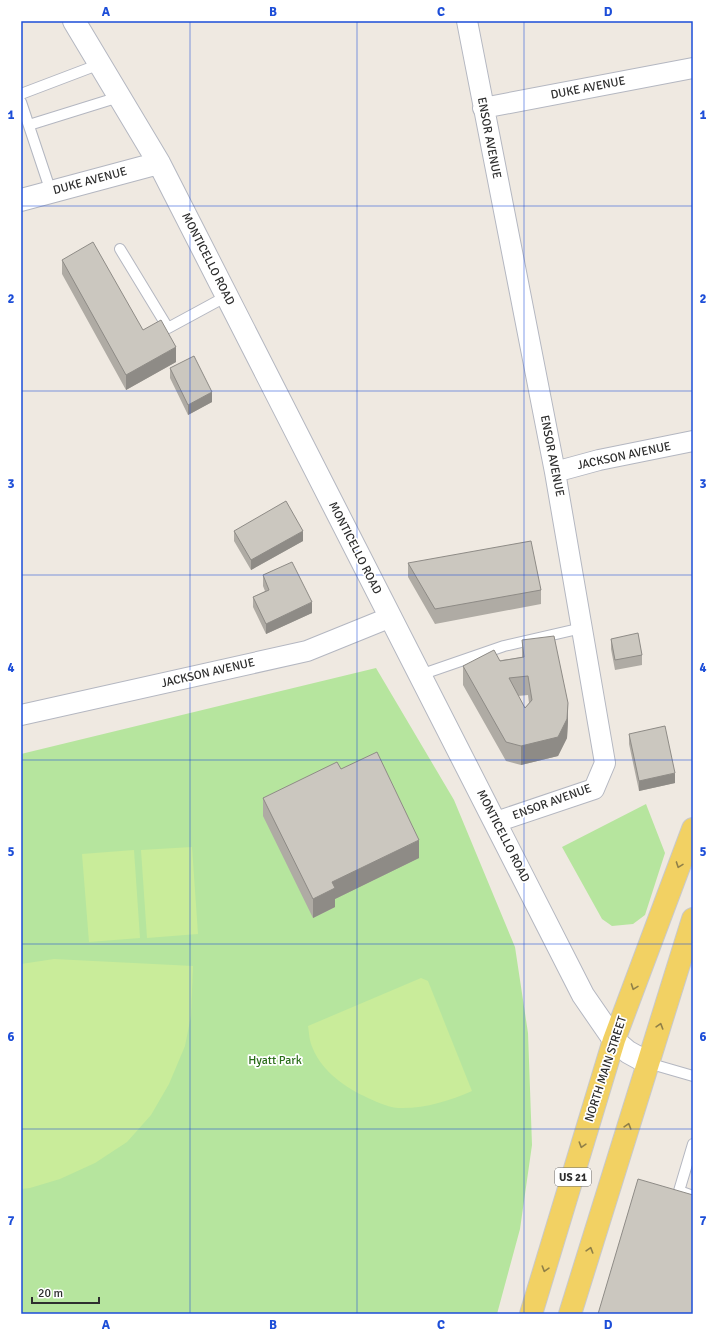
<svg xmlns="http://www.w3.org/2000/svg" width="714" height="1335" font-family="Signika,sans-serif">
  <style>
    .green { fill: #b6e59e }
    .pitch { fill: #c9ec9a }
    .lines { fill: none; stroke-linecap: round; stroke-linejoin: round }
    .lane-casing { stroke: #b4b7c1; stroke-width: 12 }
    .street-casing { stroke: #b4b7c1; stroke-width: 22 }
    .secondary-casing { stroke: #b4b7c1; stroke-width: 24 }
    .primary-casing { stroke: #c9c9c9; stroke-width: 24 }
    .lane { stroke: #fff; stroke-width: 10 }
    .street { stroke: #fff; stroke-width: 20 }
    .secondary { stroke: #fff; stroke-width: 22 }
    .primary { stroke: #f2d163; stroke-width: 22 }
    .wall { fill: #afaba4; fill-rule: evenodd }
    .shaded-wall { fill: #8e8b86 }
    .building { fill: #cbc7bf; stroke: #8e8b86; fill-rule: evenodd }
    .oneway { stroke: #908048 }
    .grid { fill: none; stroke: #1d4ed8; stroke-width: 1; stroke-opacity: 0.55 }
    .labels { text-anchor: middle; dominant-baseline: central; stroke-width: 3.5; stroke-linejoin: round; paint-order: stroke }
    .shield { fill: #fff; stroke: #6d6d6d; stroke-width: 1 }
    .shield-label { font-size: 11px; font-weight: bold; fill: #2e2e2e }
    .street-label { font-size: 12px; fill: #2e2e2e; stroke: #fff }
    .park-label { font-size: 12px; fill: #2c6e1b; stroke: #fff }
    .neatline { fill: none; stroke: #1d4ed8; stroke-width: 1.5 }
    .grid-label { font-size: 13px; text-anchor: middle; font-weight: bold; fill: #1d4ed8 }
  </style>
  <rect width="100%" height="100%" fill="#efe9e1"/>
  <path class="green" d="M 376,668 L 454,800 L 515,947 L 528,1033 L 532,1145 L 520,1229 L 497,1314 L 21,1314 L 21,754 Z
    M 646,804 L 665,853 L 645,915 L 633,924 L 612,926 L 602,919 L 562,847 Z"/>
  <path class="pitch" d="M 192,847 L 198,934 L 147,938 L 141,850 Z
    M 134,850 L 140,938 L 89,942 L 82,854 Z
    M 54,959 L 193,966 L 191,1016 L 185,1046 L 169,1084 L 151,1115 L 127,1142 L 95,1163 L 60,1179 L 30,1188 L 21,1189 L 21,964 Z
    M 421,978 L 428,981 L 472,1091 C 449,1101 424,1109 398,1108 C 387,1107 374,1101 364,1096 C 341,1085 320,1069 311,1044 C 309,1038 309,1032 308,1026 Z"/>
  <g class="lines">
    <defs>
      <path id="lane" d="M 21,94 L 100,64
        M 21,102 L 51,192
        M 29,125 L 119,97
        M 120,249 L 168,328 L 227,296
        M 420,675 L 504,646 L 582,628
        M 648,1063 L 693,1076
        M 693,1144 L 679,1191 L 693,1196"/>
      <path id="street" d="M 467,21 L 555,472 L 605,763 L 594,789 L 496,822
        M 483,108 L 693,68
        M 555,472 L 599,460 L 693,441
        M 21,715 L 307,651 L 391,617"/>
      <path id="secondary" d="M 74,21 L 159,163 L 583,995 L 614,1040 L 628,1052 L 648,1063
        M 21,200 L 159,163"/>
      <path id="primary" d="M 531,1314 L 614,1040 L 693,829
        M 570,1314 L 693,919"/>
    </defs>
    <use href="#lane" class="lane-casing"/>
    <use href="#street" class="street-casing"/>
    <use href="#secondary" class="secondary-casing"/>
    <use href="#primary" class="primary-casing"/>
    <use href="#lane" class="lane"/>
    <use href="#street" class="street"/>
    <use href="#secondary" class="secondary"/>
    <use href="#primary" class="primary"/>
  </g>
  <path class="wall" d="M 62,260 L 176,362 L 126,390 L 62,274 Z
    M 170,368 L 212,402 L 188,415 L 170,378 Z
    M 234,531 L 303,541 L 251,570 L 234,541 Z
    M 408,563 L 541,590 L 541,604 L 435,624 L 408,577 Z
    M 263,575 L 312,613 L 266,634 L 253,607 L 253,597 L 265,591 L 263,586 Z
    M 611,639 L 642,655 L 642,665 L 615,670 L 611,649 Z
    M 522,640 L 568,721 L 567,738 L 558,756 L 521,765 L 506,761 L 463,685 L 463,666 L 522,657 ZM 528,695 L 529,703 L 525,708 L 518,696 Z
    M 629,734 L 675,783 L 639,791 L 629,744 Z
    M 341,769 L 419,858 L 335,899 L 335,907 L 313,918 L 263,816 L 263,798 Z"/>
  <path class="shaded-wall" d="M 176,347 L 176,362 L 126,390 L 126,375 Z
    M 212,392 L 212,402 L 188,415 L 188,405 Z
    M 303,531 L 303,541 L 251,570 L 251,560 Z
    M 312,602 L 312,613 L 266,634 L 266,624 Z
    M 568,703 L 568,721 L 567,738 L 558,756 L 521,765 L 521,746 Z
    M 675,773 L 675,783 L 639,791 L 639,781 Z
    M 419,840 L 419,858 L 335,899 L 335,907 L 313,918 L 313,899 L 332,882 Z"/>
  <path class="building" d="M 93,242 L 143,330 L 161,320 L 176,347 L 126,375 L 62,260 Z
    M 194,356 L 212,392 L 188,405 L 170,368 Z
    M 286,501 L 303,531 L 251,560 L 234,531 Z
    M 531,541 L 541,590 L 435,609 L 408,563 Z
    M 292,562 L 312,602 L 266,624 L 253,597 L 269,590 L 263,575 Z
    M 638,633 L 642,655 L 615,660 L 611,639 Z
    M 554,636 L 568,703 L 567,719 L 558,737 L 521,746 L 506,742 L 463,666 L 494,650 L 500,661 L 524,657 L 522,640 ZM 528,676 L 532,700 L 525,708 L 509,678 Z
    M 665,726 L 675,773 L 639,781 L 629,734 Z
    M 377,752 L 419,840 L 332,882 L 335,888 L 313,899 L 263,798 L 337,762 L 341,769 Z
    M 638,1179 L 693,1195 L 693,1314 L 598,1314 Z"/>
  <defs><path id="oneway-chevron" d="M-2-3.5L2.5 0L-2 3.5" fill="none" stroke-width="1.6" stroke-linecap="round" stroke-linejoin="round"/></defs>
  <g class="oneway">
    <use href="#oneway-chevron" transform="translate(679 865) rotate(110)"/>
    <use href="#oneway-chevron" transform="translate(634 987) rotate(110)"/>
    <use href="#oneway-chevron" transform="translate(660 1026) rotate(-73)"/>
    <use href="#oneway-chevron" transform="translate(628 1126) rotate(-73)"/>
    <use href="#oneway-chevron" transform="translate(582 1145) rotate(107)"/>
    <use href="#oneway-chevron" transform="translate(590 1250) rotate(-73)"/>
    <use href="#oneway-chevron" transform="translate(545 1269) rotate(107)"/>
  </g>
  <path class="grid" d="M 190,21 L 190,1314M 357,21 L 357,1314M 524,21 L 524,1314M 21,206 L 693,206M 21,391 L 693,391M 21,575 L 693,575M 21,760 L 693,760M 21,944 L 693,944M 21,1129 L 693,1129"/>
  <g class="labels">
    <rect class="shield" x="555" y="1168" width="36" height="18" rx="3"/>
    <g class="shield-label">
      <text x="573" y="1177">US 21</text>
    </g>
    <g class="street-label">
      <text transform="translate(588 88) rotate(-11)">DUKE AVENUE</text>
      <text transform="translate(489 138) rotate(79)">ENSOR AVENUE</text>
      <text transform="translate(90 181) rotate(-15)">DUKE AVENUE</text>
      <text transform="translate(208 259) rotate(63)">MONTICELLO ROAD</text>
      <text transform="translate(552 456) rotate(79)">ENSOR AVENUE</text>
      <text transform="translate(624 456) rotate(-12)">JACKSON AVENUE</text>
      <text transform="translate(355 548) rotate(63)">MONTICELLO ROAD</text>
      <text transform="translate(208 673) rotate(-13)">JACKSON AVENUE</text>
      <text transform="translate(552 802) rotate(-20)">ENSOR AVENUE</text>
      <text transform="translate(503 836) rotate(63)">MONTICELLO ROAD</text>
      <text transform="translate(606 1069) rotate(-72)">NORTH MAIN STREET</text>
    </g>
    <g class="park-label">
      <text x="275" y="1060">Hyatt Park</text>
    </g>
  </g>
  <rect width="714" height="1335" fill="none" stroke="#ffffff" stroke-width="44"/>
  <path d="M32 1297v6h67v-6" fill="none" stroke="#2e2e2e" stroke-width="2"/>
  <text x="38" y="1297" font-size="12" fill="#2e2e2e" stroke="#ffffff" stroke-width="3" paint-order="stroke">20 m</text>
  <rect x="22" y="22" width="670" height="1291" class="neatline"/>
  <g class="grid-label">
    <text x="106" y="16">A</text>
    <text x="273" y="16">B</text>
    <text x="441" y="16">C</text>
    <text x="608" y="16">D</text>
    <text x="11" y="119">1</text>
    <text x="703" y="119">1</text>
    <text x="11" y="303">2</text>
    <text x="703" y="303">2</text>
    <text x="11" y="488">3</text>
    <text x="703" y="488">3</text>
    <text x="11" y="672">4</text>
    <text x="703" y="672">4</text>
    <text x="11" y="856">5</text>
    <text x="703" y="856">5</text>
    <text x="11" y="1041">6</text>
    <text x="703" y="1041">6</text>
    <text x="11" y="1225">7</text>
    <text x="703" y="1225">7</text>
    <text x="106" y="1329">A</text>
    <text x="273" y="1329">B</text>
    <text x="441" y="1329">C</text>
    <text x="608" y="1329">D</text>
  </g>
</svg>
